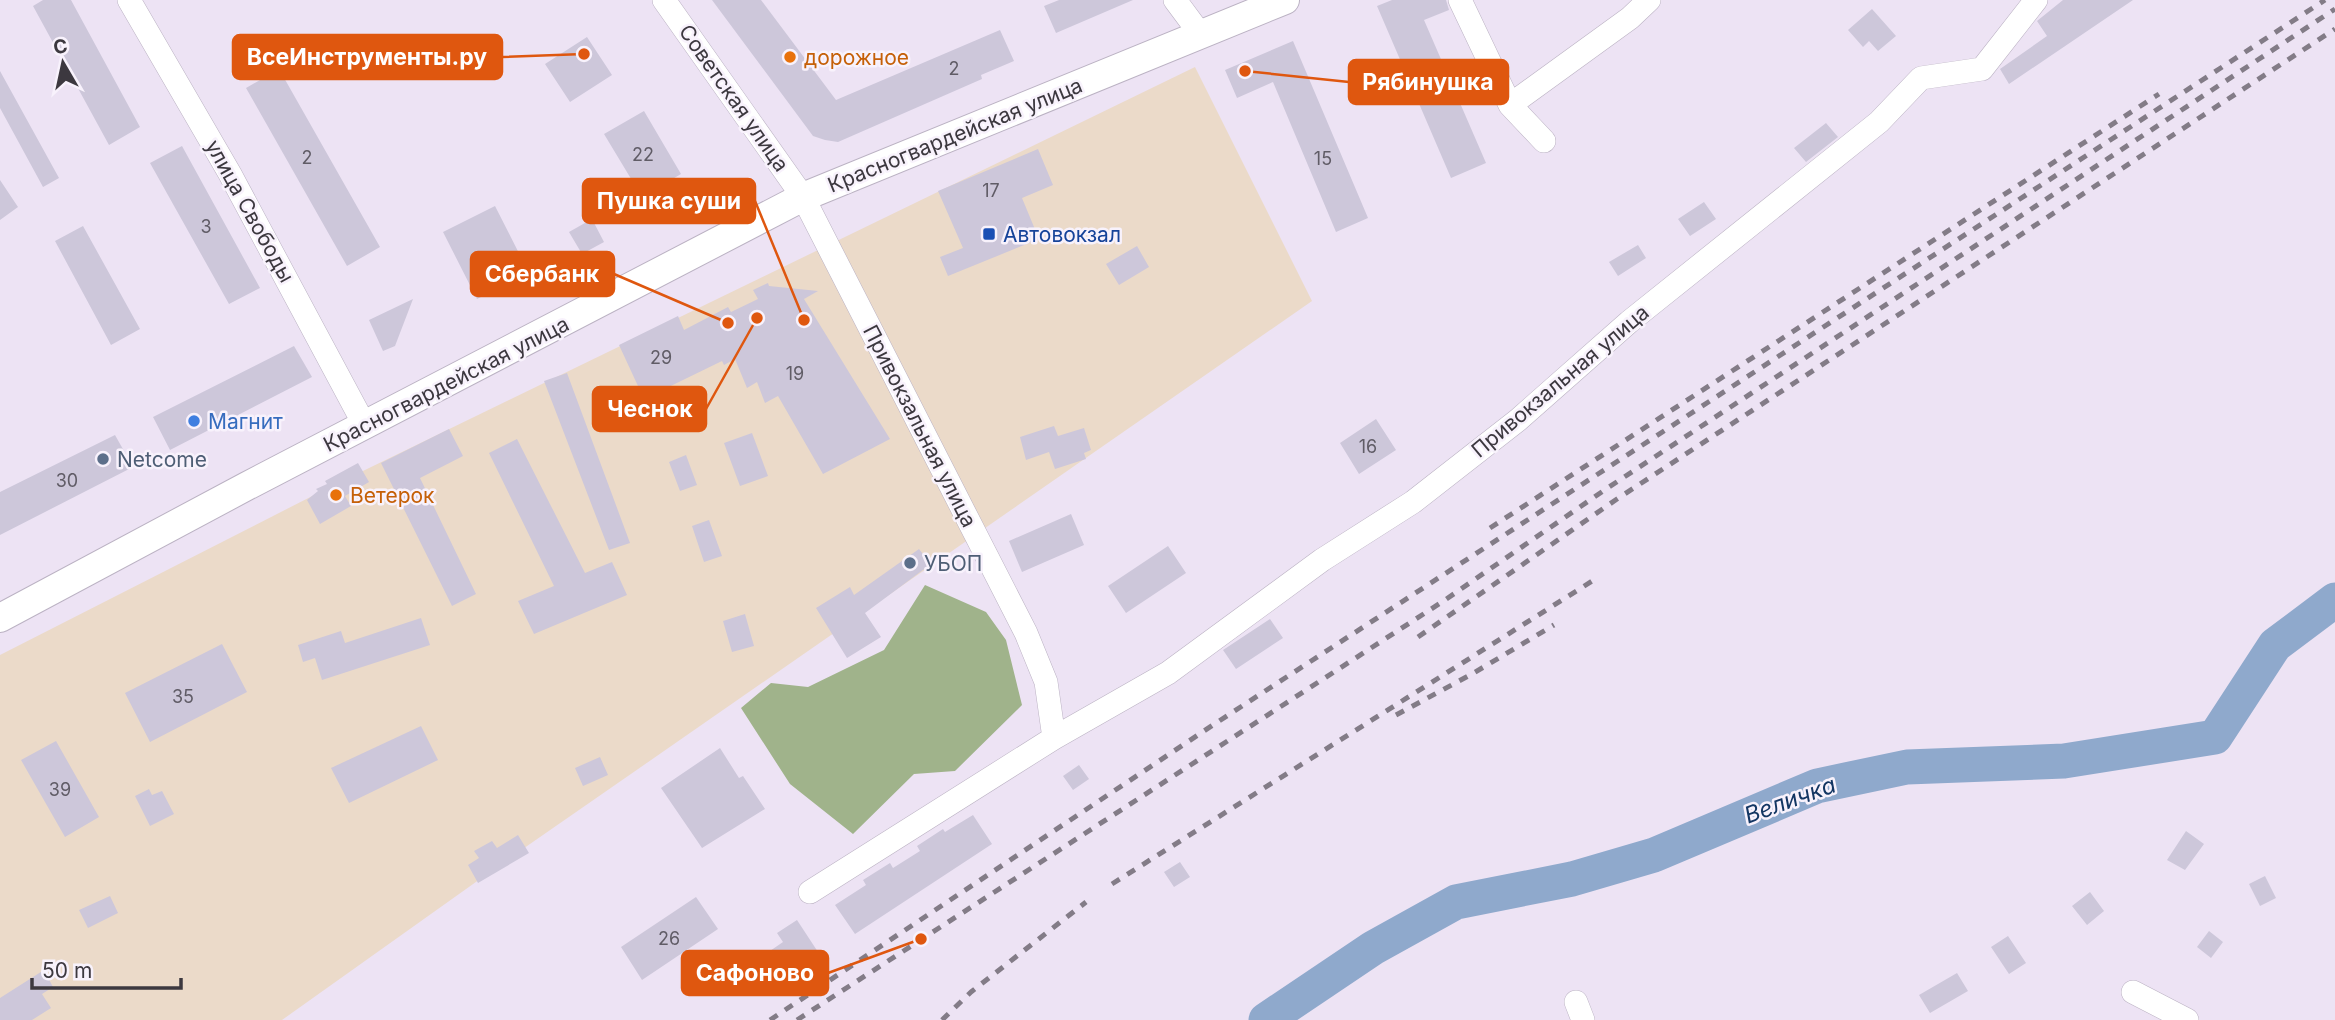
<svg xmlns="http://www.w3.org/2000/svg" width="2335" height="1020" font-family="Inter,sans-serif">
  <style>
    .commercial { fill: #ebdac9 }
    .forest { fill: #a0b38b }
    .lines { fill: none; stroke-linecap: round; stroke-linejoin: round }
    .river { stroke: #8fa9cc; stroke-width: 35 }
    .building { fill: #cdc7da }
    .minor-casing { stroke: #bbb2c3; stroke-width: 24 }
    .tertiary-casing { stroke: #bbb2c3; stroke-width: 30 }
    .minor { stroke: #fff; stroke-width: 23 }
    .tertiary { stroke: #fff; stroke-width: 28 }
    .rail { stroke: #837c87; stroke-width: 5; stroke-dasharray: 9 9; stroke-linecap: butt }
    .food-dot { fill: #e8710a; stroke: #f8f2fc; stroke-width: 2.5 }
    .transit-dot { fill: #1a4fb4; stroke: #f8f2fc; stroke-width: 2.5 }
    .shop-dot { fill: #3f7fe0; stroke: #f8f2fc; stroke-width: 2.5 }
    .service-dot { fill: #5c6f8a; stroke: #f8f2fc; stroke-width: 2.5 }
    .labels { text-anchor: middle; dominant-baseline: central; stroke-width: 5; stroke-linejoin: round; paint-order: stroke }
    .number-label { font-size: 18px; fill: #605c66 }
    .food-label { font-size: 21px; fill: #c56008; stroke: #f8f2fc; text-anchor: start }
    .street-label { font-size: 21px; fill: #3c383f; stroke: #f8f2fc }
    .transit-label { font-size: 21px; fill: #164399; stroke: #f8f2fc; text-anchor: start }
    .shop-label { font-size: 21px; fill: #366cbe; stroke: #f8f2fc; text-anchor: start }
    .service-label { font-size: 21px; fill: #4e5e75; stroke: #f8f2fc; text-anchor: start }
    .water-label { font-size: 23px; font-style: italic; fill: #133663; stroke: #f8f2fc }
    .leader { fill: none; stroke: #df570f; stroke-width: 2.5 }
    .callout-dot { fill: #df570f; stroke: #f8f2fc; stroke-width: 2.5 }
    .callout { fill: #df570f; stroke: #df570f; stroke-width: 2.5 }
    .callout-label { font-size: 23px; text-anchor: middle; font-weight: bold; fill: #fff }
  </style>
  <rect width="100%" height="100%" fill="#ede3f4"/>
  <path class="commercial" d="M 1195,67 L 1312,301 L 497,867 L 282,1020 L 0,1020 L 0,655 L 330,487 Z"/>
  <path class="forest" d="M 925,585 L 986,612 L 1006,640 L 1022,705 L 955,771 L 914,774 L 853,834 L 790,784 L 741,708 L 771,683 L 808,687 L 884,650 Z"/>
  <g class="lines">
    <path class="river" d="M 1266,1020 L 1373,948 L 1456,902 L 1572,879 L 1654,855 L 1817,786 L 1907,767 L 2064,761 L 2215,737 L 2275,645 L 2335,600"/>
  </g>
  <path class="building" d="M 43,0 L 71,0 L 140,127 L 109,145 L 33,6 Z
    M 712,0 L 761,0 L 836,100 L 1000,30 L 1014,61 L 981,75 L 982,79 L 838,142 L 825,140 L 813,136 Z
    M 1059,0 L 1133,0 L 1056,33 L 1044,6 Z
    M 1392,0 L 1446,0 L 1449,10 L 1424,20 L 1486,163 L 1451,178 L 1377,6 Z
    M 2063,0 L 2133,0 L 2009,84 L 2000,69 L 2047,36 L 2037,21 Z
    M 1872,9 L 1896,36 L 1878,51 L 1869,41 L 1863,47 L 1848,30 Z
    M 587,37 L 612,75 L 570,102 L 545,64 Z
    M 1293,41 L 1368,218 L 1336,232 L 1273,82 L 1237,98 L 1225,70 Z
    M 279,69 L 380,247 L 347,266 L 246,88 Z
    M 0,71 L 59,178 L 43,187 L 0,108 Z
    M 644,111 L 681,174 L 642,197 L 604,134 Z
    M 1826,123 L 1838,137 L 1806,162 L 1794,148 Z
    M 182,146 L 260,288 L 229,304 L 150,163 Z
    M 1038,149 L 1053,185 L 1022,198 L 1039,239 L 948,276 L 940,257 L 963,248 L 938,191 Z
    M 0,180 L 18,207 L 0,220 Z
    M 1704,202 L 1716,219 L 1690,236 L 1678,219 Z
    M 495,206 L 529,273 L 477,299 L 443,232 Z
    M 592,219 L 604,242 L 582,254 L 569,232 Z
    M 83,226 L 140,329 L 111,345 L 55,241 Z
    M 1638,245 L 1646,258 L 1618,276 L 1609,262 Z
    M 1137,246 L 1149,267 L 1119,285 L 1106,264 Z
    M 768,283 L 769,286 L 818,291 L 804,299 L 890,439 L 823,474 L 778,396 L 765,403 L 757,382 L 747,388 L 735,359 L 724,365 L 722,361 L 644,399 L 619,345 L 678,316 L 684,330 L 728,307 L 731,312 L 758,299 L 753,290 Z
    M 413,299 L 395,346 L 383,351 L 369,320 Z
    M 294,346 L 312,377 L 170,450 L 153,417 Z
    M 567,373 L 630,543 L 609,550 L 544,381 Z
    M 1376,419 L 1396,450 L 1359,474 L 1340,443 Z
    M 1054,426 L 1058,436 L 1084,428 L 1091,450 L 1084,453 L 1086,459 L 1055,469 L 1049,452 L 1026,460 L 1020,437 Z
    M 449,429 L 463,456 L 420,478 L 476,594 L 452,606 L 381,463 Z
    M 752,433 L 768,476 L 740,486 L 724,443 Z
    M 115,435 L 133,467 L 0,535 L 0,492 Z
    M 517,439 L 585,573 L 612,562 L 627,595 L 534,634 L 518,601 L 554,586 L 489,453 Z
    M 686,455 L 697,485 L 680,491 L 669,462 Z
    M 358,463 L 369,482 L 345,496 L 351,506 L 320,524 L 307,500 L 318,491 L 316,489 L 327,484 L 325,481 Z
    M 1071,514 L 1084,545 L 1022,572 L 1009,541 Z
    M 709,520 L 722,556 L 704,562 L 692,526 Z
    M 1168,546 L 1186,573 L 1126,613 L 1108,586 Z
    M 919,549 L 931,564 L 865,613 L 881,637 L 847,658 L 816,608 L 850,587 L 854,595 Z
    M 745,614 L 754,646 L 732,652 L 723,621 Z
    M 421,618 L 430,645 L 322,680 L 315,658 L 303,662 L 298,645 L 341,631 L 345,643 Z
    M 1270,619 L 1283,638 L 1236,669 L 1223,650 Z
    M 222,644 L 247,692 L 150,742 L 125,693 Z
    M 421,726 L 438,760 L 349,803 L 331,768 Z
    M 56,741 L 99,817 L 65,837 L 21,760 Z
    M 720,748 L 739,778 L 743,776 L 765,809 L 702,848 L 661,788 Z
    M 600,757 L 608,775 L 583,786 L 575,768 Z
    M 1079,765 L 1089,779 L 1073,790 L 1063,776 Z
    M 149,789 L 152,795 L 162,791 L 174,814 L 150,826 L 135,796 Z
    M 973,815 L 992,844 L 855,934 L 835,905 L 866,885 L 863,880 L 890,863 L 893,868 L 920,851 L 917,846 L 943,829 L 945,832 Z
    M 2186,831 L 2204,844 L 2185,870 L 2167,860 Z
    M 518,835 L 529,853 L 478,883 L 468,865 L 479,858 L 474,851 L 492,841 L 497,848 Z
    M 1180,862 L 1190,877 L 1174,887 L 1164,872 Z
    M 2265,876 L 2276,898 L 2260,906 L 2249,884 Z
    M 2090,892 L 2104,911 L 2087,925 L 2072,906 Z
    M 110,896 L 118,913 L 88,928 L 79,910 Z
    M 696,897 L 718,929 L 642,980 L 621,947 Z
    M 797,920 L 818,952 L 763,990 L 747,967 L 783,942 L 777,933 Z
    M 2209,931 L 2223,942 L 2211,958 L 2197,947 Z
    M 2008,936 L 2026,963 L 2009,974 L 1991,947 Z
    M 44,970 L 53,987 L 42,994 L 51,1008 L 32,1020 L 0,1020 L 0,998 Z
    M 1957,973 L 1968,991 L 1930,1013 L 1919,995 Z"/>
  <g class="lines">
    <defs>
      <path id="minor" d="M 129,0 L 230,174 L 365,426
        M 664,0 L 803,197 L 1026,633 L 1046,682 L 1054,738 L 810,892
        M 1175,0 L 1201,35
        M 1460,0 L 1510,105 L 1544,141
        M 1510,105 L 1630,18 L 1649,0
        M 1054,738 L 1168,673 L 1322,560 L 1413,502 L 1518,420 L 1629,322 L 1879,122 L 1921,78 L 1982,69 L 2036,0
        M 2133,992 L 2187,1020
        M 1576,1002 L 1583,1020"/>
      <path id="tertiary" d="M 0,618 L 247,486 L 803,197 L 1285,0"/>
    </defs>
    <use href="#minor" class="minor-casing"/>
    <use href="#tertiary" class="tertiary-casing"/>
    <use href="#minor" class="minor"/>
    <use href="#tertiary" class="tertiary"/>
    <path class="rail" d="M 1490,528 L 2159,94
      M 1418,637 L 1617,499 L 2335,29
      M 1396,715 L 1472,674 L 1554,625
      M 1112,884 L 1597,578
      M 770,1020 L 1213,725 L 2325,0
      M 797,1020 L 1442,602 L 1606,489 L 2335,9
      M 942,1020 L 971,992 L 1086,902"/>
  </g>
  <g class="food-dot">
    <circle cx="790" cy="57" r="7"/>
    <circle cx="336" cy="495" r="7"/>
  </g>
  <rect class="transit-dot" x="982" y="227" width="14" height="14" rx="3.5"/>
  <circle class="shop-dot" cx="194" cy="421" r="7"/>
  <g class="service-dot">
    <circle cx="103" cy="459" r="7"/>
    <circle cx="910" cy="563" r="7"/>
  </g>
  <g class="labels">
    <g class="number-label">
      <text x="954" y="68">2</text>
      <text x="643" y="154">22</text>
      <text x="307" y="157">2</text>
      <text x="1323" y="158">15</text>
      <text x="991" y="190">17</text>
      <text x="206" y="226">3</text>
      <text x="661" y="357">29</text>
      <text x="795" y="373">19</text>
      <text x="1368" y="446">16</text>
      <text x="67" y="480">30</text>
      <text x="183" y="696">35</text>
      <text x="60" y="789">39</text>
      <text x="669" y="938">26</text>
    </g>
    <g class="food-label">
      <text x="804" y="57">дорожное</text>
      <text x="350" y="495">Ветерок</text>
    </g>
    <g class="street-label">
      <text transform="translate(734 98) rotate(55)">Советская улица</text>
      <text transform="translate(955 135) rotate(-22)">Красногвардейская улица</text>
      <text transform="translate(250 211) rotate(61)">улица Свободы</text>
      <text transform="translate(1560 381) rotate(-40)">Привокзальная улица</text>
      <text transform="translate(446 384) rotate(-27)">Красногвардейская улица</text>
      <text transform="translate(920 426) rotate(63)">Привокзальная улица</text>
    </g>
    <g class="transit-label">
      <text x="1003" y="234">Автовокзал</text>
    </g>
    <g class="shop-label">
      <text x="208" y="421">Магнит</text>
    </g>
    <g class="service-label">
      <text x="117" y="459">Netcome</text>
      <text x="924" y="563">УБОП</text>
    </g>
    <g class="water-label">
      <text transform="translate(1790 800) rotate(-20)">Величка</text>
    </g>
  </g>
  <path class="leader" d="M584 54L502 57M1245 71L1349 82M804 320L755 201M728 323L614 274M757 318L706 409M921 939L828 973"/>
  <g class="callout-dot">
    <circle cx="584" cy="54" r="7"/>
    <circle cx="1245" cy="71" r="7"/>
    <circle cx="804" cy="320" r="7"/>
    <circle cx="728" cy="323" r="7"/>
    <circle cx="757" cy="318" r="7"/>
    <circle cx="921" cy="939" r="7"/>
  </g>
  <g class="callout">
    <rect x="233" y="35" width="269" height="44" rx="7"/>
    <rect x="1349" y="60" width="159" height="44" rx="7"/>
    <rect x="583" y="179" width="172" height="44" rx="7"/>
    <rect x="471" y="252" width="143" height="44" rx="7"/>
    <rect x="593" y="387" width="113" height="44" rx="7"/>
    <rect x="682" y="951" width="146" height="44" rx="7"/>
  </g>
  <g class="callout-label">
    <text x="367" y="65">ВсеИнструменты.ру</text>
    <text x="1428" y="90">Рябинушка</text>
    <text x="669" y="209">Пушка суши</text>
    <text x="542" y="282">Сбербанк</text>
    <text x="650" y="417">Чеснок</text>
    <text x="755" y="981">Сафоново</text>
  </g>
  <g transform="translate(63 63) rotate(351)" stroke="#f8f2fc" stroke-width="5" paint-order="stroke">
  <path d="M0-5L12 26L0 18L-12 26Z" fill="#3c383f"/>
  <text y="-10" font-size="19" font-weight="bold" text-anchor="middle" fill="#3c383f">С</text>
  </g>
  <path d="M32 978v10h149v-10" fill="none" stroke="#3c383f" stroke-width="3.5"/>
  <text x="42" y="978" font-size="21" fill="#3c383f" stroke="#f8f2fc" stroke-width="5" paint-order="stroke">50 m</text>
</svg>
